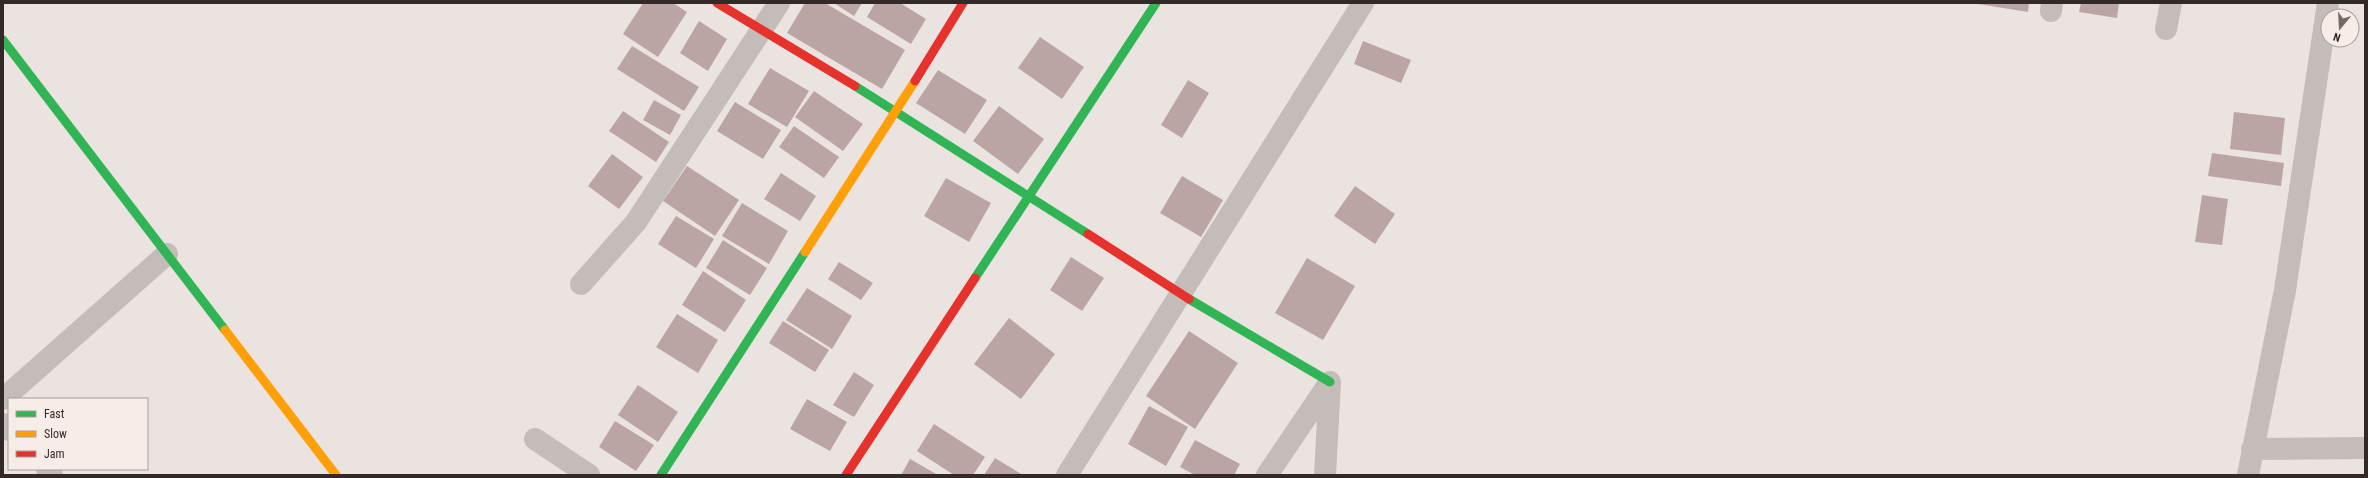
<svg xmlns="http://www.w3.org/2000/svg" width="2368" height="478" font-family="'Roboto Condensed',sans-serif">
  <style>
    .building { fill: #bba5a4 }
    .lines { fill: none; stroke-linecap: round; stroke-linejoin: round }
    .street { stroke: #c3bcb9; stroke-width: 22 }
    .fast { stroke: #30b455; stroke-width: 9 }
    .slow { stroke: #ff9f0a; stroke-width: 9 }
    .jam { stroke: #e5322d; stroke-width: 9 }
  </style>
  <rect width="100%" height="100%" fill="#eae3e0"/>
  <path class="building" d="M 643,3 L 673,3 L 687,12 L 658,57 L 623,34 Z
    M 805,3 L 825,3 L 905,50 L 882,89 L 787,33 Z
    M 834,3 L 862,3 L 854,16 Z
    M 875,3 L 900,3 L 926,19 L 911,44 L 867,17 Z
    M 1972,3 L 2029,3 L 2028,12 Z
    M 2081,3 L 2119,3 L 2117,18 L 2079,12 Z
    M 699,21 L 727,39 L 708,71 L 680,53 Z
    M 1040,37 L 1084,67 L 1062,99 L 1018,68 Z
    M 1363,41 L 1411,60 L 1401,83 L 1354,64 Z
    M 632,46 L 699,87 L 684,111 L 617,69 Z
    M 770,68 L 809,91 L 787,127 L 748,104 Z
    M 938,70 L 987,100 L 965,134 L 916,103 Z
    M 1188,80 L 1209,93 L 1182,138 L 1161,125 Z
    M 814,91 L 863,124 L 843,151 L 795,117 Z
    M 654,100 L 681,115 L 670,135 L 643,120 Z
    M 735,102 L 781,130 L 763,159 L 717,131 Z
    M 999,106 L 1044,139 L 1018,174 L 973,141 Z
    M 623,111 L 669,142 L 656,162 L 609,131 Z
    M 2234,112 L 2285,118 L 2281,155 L 2230,149 Z
    M 794,126 L 839,157 L 824,178 L 779,147 Z
    M 2212,153 L 2284,163 L 2281,186 L 2208,176 Z
    M 612,154 L 643,177 L 619,209 L 588,186 Z
    M 687,166 L 739,200 L 715,236 L 663,201 Z
    M 781,173 L 816,196 L 800,221 L 764,199 Z
    M 1182,176 L 1223,200 L 1201,237 L 1160,213 Z
    M 946,178 L 991,203 L 969,242 L 924,216 Z
    M 1355,186 L 1395,214 L 1375,244 L 1334,216 Z
    M 2202,195 L 2228,199 L 2222,245 L 2195,242 Z
    M 742,203 L 788,231 L 769,264 L 722,236 Z
    M 676,216 L 714,239 L 696,268 L 658,244 Z
    M 723,240 L 767,268 L 750,295 L 706,268 Z
    M 1071,257 L 1104,278 L 1082,311 L 1050,290 Z
    M 1307,258 L 1355,286 L 1323,340 L 1275,313 Z
    M 839,262 L 873,283 L 861,300 L 828,279 Z
    M 703,271 L 746,300 L 725,332 L 682,305 Z
    M 807,288 L 852,316 L 832,349 L 786,320 Z
    M 677,314 L 718,340 L 698,373 L 656,347 Z
    M 1009,318 L 1055,354 L 1021,399 L 974,364 Z
    M 783,321 L 829,350 L 815,372 L 769,343 Z
    M 1189,331 L 1238,363 L 1195,429 L 1146,396 Z
    M 854,372 L 874,385 L 854,417 L 833,405 Z
    M 638,385 L 678,412 L 658,442 L 618,415 Z
    M 807,399 L 847,422 L 830,451 L 790,429 Z
    M 1149,406 L 1188,427 L 1166,466 L 1128,444 Z
    M 615,421 L 654,445 L 636,471 L 599,447 Z
    M 934,424 L 985,457 L 973,475 L 954,475 L 917,451 Z
    M 1195,440 L 1240,464 L 1234,475 L 1195,475 L 1180,467 Z
    M 995,458 L 1023,475 L 984,475 Z
    M 910,459 L 938,475 L 901,475 Z"/>
  <g class="lines">
    <path class="street" d="M 2051,11 L 2052,3
      M 2166,29 L 2171,3
      M 581,284 L 636,222 L 779,3
      M 3,399 L 167,254
      M 3,424 L 9,430
      M 535,439 L 589,475
      M 2252,449 L 2365,448
      M 47,469 L 52,475
      M 1067,475 L 1363,3
      M 1267,475 L 1330,382
      M 1325,475 L 1330,382
      M 2248,475 L 2285,290 L 2328,3"/>
    <path class="fast" d="M 3,40 L 225,330
      M 855,86 L 1088,234
      M 975,278 L 1156,3
      M 1189,299 L 1330,382
      M 661,475 L 805,252"/>
    <path class="slow" d="M 805,252 L 915,81
      M 225,330 L 336,475"/>
    <path class="jam" d="M 717,3 L 855,86
      M 915,81 L 963,3
      M 1088,234 L 1189,299
      M 846,475 L 975,278"/>
  </g>
  <rect width="2368" height="478" fill="none" stroke="#332928" stroke-width="8"/>
  <rect x="8" y="398" width="140" height="72" fill="#f6ece8" stroke="#a89e9b"/>
  <rect x="16" y="411" width="20" height="6" fill="#30b455" stroke="#a89e9b"/>
  <text x="44" y="418" font-size="12" fill="#332928">Fast</text>
  <rect x="16" y="431" width="20" height="6" fill="#ff9f0a" stroke="#a89e9b"/>
  <text x="44" y="438" font-size="12" fill="#332928">Slow</text>
  <rect x="16" y="451" width="20" height="6" fill="#e5322d" stroke="#a89e9b"/>
  <text x="44" y="458" font-size="12" fill="#332928">Jam</text>
  <g transform="translate(2340 28) rotate(198)"><circle r="19" fill="#f6ece8" stroke="#a89e9b"/>
  <path d="M0-3L7 15L0 10L-7 15Z" fill="#736a68"/>
  <text y="-6" font-size="11" font-weight="bold" text-anchor="middle" fill="#332928">N</text>
  </g>
</svg>
